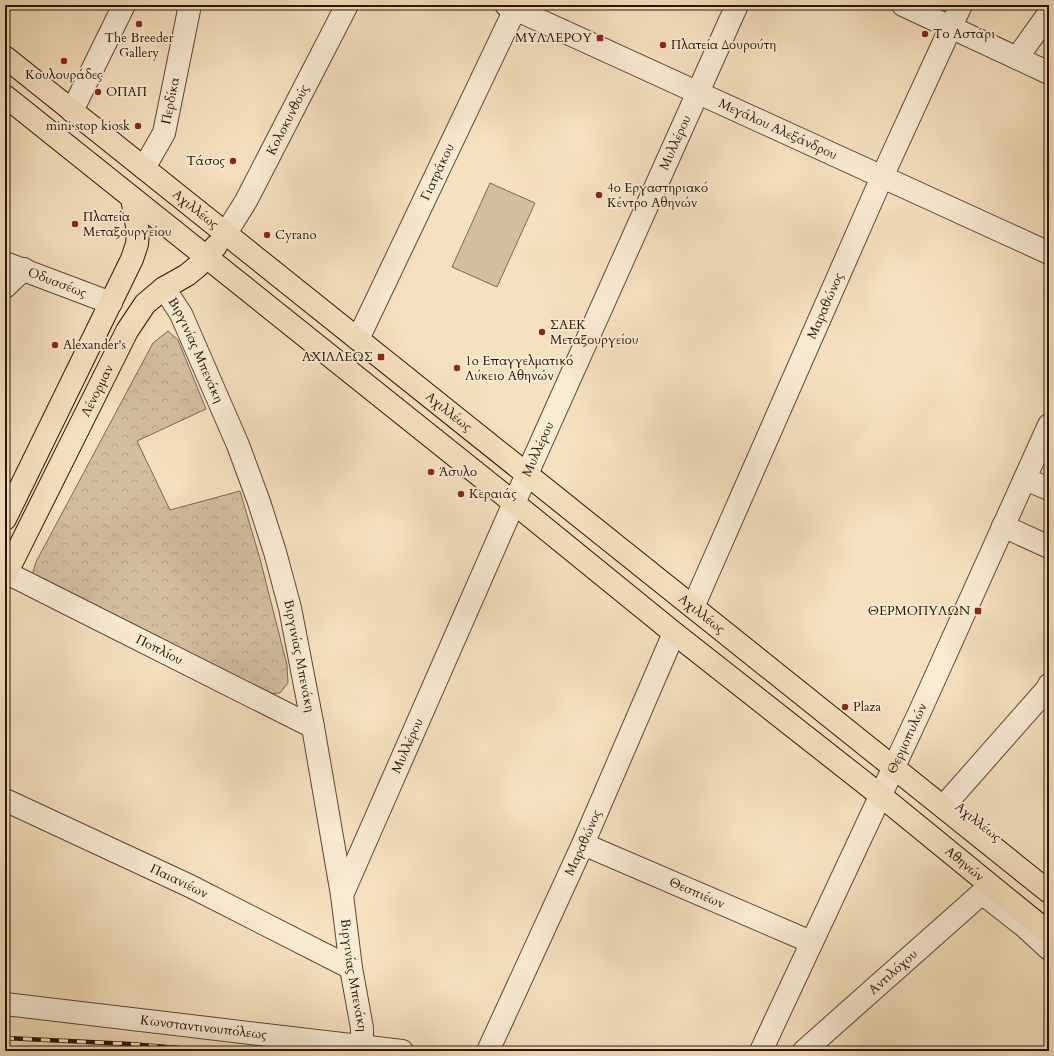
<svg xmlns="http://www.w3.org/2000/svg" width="1054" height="1056" font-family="Cardo,serif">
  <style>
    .grass { fill: #d3be9e; stroke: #7d6950 }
    .park { fill: url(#park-crowns); stroke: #7d6950 }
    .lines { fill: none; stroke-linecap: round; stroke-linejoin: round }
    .minor-casing { stroke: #5b4732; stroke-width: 24 }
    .major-casing { stroke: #271403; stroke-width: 24 }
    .highway-casing { stroke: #271403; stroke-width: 24 }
    .minor { stroke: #f9ecd5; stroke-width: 22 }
    .major { stroke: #f6e1be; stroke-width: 22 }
    .highway { stroke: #f6e1be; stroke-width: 22 }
    .rail-casing { stroke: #271403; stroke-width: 4.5 }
    .rail { stroke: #f9ecd5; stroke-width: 3; stroke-dasharray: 9; stroke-linecap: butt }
    .poi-dot { fill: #8f2418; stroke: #f9ecd5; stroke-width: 1.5 }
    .labels { text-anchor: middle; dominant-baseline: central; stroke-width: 3.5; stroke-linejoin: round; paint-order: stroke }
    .poi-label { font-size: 13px; fill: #271403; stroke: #f9ecd5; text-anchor: start }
    .street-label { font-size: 13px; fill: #271403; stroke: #f9ecd5 }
  </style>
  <defs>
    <pattern id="park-crowns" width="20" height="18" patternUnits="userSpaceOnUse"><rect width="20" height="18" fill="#d3be9e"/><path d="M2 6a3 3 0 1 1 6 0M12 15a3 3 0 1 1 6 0" fill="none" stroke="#b5a286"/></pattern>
  </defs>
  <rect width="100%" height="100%" fill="#f6e1be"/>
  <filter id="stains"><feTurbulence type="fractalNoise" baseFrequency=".005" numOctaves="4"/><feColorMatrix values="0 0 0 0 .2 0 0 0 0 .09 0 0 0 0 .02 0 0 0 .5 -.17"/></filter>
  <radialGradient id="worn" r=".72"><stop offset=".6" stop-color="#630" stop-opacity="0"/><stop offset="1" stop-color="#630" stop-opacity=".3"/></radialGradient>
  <path class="grass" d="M 490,183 L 535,203 L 497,287 L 452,267 Z"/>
  <path class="park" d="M 168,331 L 178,340 L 206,409 L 137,441 L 170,510 L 240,491 L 260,559 L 287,665 L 288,683 L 280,693 L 264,694 L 32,575 L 36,562 L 153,343 Z"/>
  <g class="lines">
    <defs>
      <g id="minor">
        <path id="s1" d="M 506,5 L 1049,253"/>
        <path d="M 903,5 L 1049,73"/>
        <path d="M 1017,58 L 1049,13"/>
        <path d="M 72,111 L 124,5"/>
        <path id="s2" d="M 144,168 L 164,133 L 190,5"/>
        <path id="s3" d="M 226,233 L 246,201 L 347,5"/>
        <path id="s4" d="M 5,263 L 111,303"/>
        <path d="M 5,287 L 24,269"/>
        <path id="s5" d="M 164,288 L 181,314 L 238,445 L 259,502 L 275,552 L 290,608 L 313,727 L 342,895 L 351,968 L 362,1028 L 362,1046"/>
        <path id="s6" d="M 358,339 L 517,5"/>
        <path d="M 1025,479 L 1049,489"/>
        <path d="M 1003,526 L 1049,547"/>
        <path id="s7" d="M 5,578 L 7,573 L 313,727"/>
        <path id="s8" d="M 693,607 L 882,177 L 961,5"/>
        <path d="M 950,799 L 1047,689 L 1049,685"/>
        <path id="s9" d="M 5,800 L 190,886 L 351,968"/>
        <path id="s10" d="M 583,844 L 811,942"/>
        <path id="s11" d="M 342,895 L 514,503 L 737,5"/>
        <path id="s12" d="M 5,1004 L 402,1051"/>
        <path id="s13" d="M 488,1051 L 583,844 L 674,633"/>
        <path id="s14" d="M 761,1051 L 921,709 L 1049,425"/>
        <path id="s15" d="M 804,1051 L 982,893 L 1024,926 L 1049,949"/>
      </g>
      <g id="major">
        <path id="s16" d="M 5,57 L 893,767"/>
        <path d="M 5,96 L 514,503 L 674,633 L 880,795"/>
        <path d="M 5,519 L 132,259 L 137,244 L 138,232 L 132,198"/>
        <path id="s17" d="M 5,576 L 127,331 L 145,304 L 164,288 L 187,275 L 198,266 L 216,246"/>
      </g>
      <g id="highway">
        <path d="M 893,767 L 1049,892"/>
        <path id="s18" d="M 880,795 L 1049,933"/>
      </g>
    </defs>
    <use href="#minor" class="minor-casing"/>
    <use href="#major" class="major-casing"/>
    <use href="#highway" class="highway-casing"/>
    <use href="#minor" class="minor"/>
    <use href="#major" class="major"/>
    <use href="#highway" class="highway"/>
    <defs>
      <path id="rail" d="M 5,1038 L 130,1044 L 215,1051"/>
    </defs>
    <use href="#rail" class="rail-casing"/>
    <use href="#rail" class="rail"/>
  </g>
  <g class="poi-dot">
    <circle cx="139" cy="24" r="4"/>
    <circle cx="925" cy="34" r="4"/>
    <rect x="596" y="34" width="8" height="8" rx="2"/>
    <circle cx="663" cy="45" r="4"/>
    <circle cx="64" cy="61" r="4"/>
    <circle cx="98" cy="92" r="4"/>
    <circle cx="138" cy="126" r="4"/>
    <circle cx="233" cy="161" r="4"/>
    <circle cx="599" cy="195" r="4"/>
    <circle cx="75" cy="224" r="4"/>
    <circle cx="267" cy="235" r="4"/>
    <circle cx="542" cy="332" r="4"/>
    <circle cx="55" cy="345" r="4"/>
    <rect x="377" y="353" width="8" height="8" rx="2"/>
    <circle cx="457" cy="368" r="4"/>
    <circle cx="431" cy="472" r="4"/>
    <circle cx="461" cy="494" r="4"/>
    <rect x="974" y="607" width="8" height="8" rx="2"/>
    <circle cx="845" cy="707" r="4"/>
  </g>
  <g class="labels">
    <g class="poi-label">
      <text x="933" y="34">Το Αστάρι</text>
      <text x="139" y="38" text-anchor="middle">The Breeder<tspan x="139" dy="15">Gallery</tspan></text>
      <text x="592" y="38" text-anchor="end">ΜΥΛΛΕΡΟΥ</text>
      <text x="671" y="45">Πλατεία Δουρούτη</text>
      <text x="64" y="75" text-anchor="middle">Κουλουράδες</text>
      <text x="106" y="92">ΟΠΑΠ</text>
      <text x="130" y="126" text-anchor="end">mini stop kiosk</text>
      <text x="225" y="161" text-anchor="end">Τάσος</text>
      <text x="607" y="188">4ο Εργαστηριακό<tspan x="607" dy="15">Κέντρο Αθηνών</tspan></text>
      <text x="83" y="217">Πλατεία<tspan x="83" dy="15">Μεταξουργείου</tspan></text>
      <text x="275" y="235">Cyrano</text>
      <text x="550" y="325">ΣΑΕΚ<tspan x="550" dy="15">Μεταξουργείου</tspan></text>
      <text x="63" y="345">Alexander's</text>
      <text x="373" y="357" text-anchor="end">ΑΧΙΛΛΕΩΣ</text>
      <text x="465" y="361">1o Επαγγελματικό<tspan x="465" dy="15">Λύκειο Αθηνών</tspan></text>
      <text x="439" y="472">Άσυλο</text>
      <text x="469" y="494">Κεραιάς</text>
      <text x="970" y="611" text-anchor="end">ΘΕΡΜΟΠΥΛΩΝ</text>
      <text x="853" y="707">Plaza</text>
    </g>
    <g class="street-label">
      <text stroke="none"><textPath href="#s2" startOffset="73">Περδίκα</textPath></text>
      <text stroke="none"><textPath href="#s3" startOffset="129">Κολοκυνθούς</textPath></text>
      <text stroke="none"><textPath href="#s1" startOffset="299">Μεγάλου Αλεξάνδρου</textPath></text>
      <text stroke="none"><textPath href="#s11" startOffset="823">Μυλλέρου</textPath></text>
      <text stroke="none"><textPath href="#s6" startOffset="185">Γιατράκου</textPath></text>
      <text stroke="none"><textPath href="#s16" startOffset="244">Αχιλλέως</textPath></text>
      <text stroke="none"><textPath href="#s4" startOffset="56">Οδυσσέως</textPath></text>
      <text stroke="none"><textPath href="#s8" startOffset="329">Μαραθώνος</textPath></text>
      <text stroke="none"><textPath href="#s5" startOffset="70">Βιργινίας Μπενάκη</textPath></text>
      <text stroke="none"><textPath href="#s17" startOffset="207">Λένορμαν</textPath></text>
      <text stroke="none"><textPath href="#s16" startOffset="568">Αχιλλέως</textPath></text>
      <text stroke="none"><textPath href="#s11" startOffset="487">Μυλλέρου</textPath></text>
      <text stroke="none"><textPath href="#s16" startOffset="892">Αχιλλέως</textPath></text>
      <text stroke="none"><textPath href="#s7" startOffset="176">Ποπλίου</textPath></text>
      <text stroke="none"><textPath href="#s5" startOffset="394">Βιργινίας Μπενάκη</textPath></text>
      <text stroke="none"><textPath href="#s14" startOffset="345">Θερμοπυλών</textPath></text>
      <text stroke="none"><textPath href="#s11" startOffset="163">Μυλλέρου</textPath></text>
      <text transform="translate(978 822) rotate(39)">Αχιλλέως</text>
      <text stroke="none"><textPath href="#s13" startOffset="229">Μαραθώνος</textPath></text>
      <text stroke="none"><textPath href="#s18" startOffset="109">Αθηνών</textPath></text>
      <text stroke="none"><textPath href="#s9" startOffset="192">Παιανιέων</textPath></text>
      <text stroke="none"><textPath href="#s10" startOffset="124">Θεσπιέων</textPath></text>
      <text stroke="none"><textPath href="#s15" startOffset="119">Αντιλόχου</textPath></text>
      <text stroke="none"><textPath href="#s5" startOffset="718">Βιργινίας Μπενάκη</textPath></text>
      <text stroke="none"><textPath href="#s12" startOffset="200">Κωνσταντινουπόλεως</textPath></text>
    </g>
  </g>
  <rect width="1054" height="1056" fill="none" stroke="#f6e1be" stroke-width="20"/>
  <rect x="6" y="6" width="1042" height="1044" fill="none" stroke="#271403" stroke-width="2"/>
  <rect x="10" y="10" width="1034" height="1036" fill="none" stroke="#271403"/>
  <rect width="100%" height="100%" filter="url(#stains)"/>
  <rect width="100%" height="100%" fill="url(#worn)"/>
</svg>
